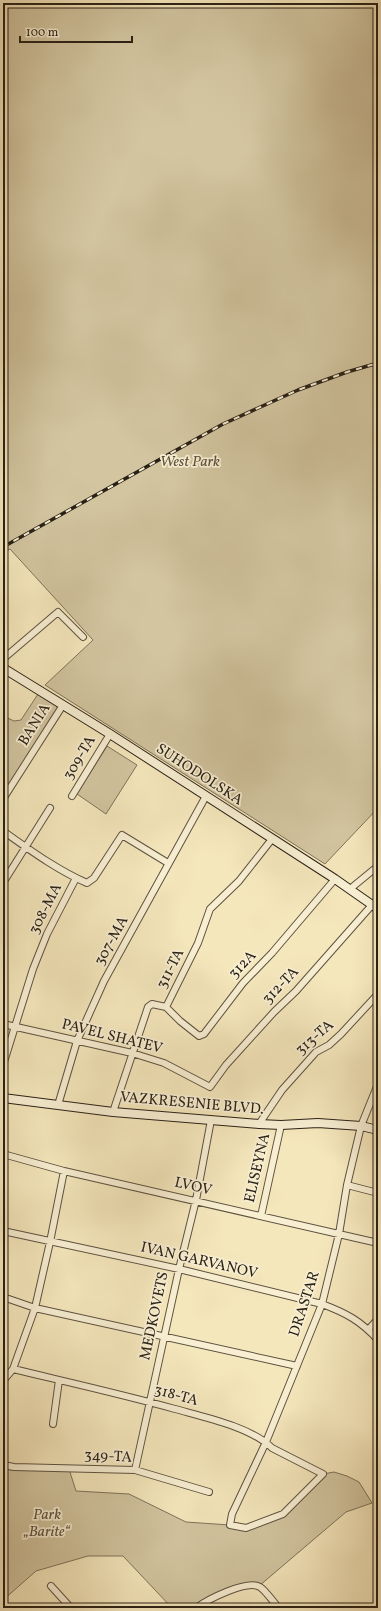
<svg xmlns="http://www.w3.org/2000/svg" width="381" height="1611" font-family="Vollkorn,serif">
  <style>
    .green { fill: #d2c5a0; stroke: #7e735b }
    .lines { fill: none; stroke-linecap: round; stroke-linejoin: round }
    .street-casing { stroke: #5d5240; stroke-width: 8 }
    .secondary-casing { stroke: #2a2116; stroke-width: 10 }
    .street { stroke: #f8efd3; stroke-width: 6 }
    .secondary { stroke: #f8efd3; stroke-width: 8 }
    .rail-casing { stroke: #2a2116; stroke-width: 3.5 }
    .rail { stroke: #f8efd3; stroke-width: 2; stroke-dasharray: 6; stroke-linecap: butt }
    .labels { text-anchor: middle; dominant-baseline: central; stroke-width: 3.5; stroke-linejoin: round; paint-order: stroke }
    .park-label { font-size: 15px; font-style: italic; fill: #5c523f; stroke: #f8efd3 }
    .street-label { font-size: 15px; fill: #2a2116; stroke: #f8efd3 }
  </style>
  <rect width="100%" height="100%" fill="#f5e7bc"/>
  <filter id="stains"><feTurbulence type="fractalNoise" baseFrequency=".005" numOctaves="4"/><feColorMatrix values="0 0 0 0 .2 0 0 0 0 .09 0 0 0 0 .02 0 0 0 .5 -.17"/></filter>
  <radialGradient id="worn" r=".72"><stop offset=".6" stop-color="#630" stop-opacity="0"/><stop offset="1" stop-color="#630" stop-opacity=".3"/></radialGradient>
  <path class="green" d="M 3,3 L 378,3 L 378,808 L 325,864 L 45,685 L 93,640 L 10,549 L 4,552 L 3,551 Z
    M 40,691 L 63,705 L 7,792 L 3,789 L 3,716 L 14,721 L 21,720 Z
    M 107,746 L 137,765 L 106,814 L 77,794 Z
    M 3,1465 L 69,1469 L 76,1491 L 129,1494 L 186,1522 L 230,1525 L 246,1528 L 283,1514 L 323,1474 L 334,1472 L 347,1476 L 359,1482 L 372,1503 L 346,1512 L 259,1586 L 248,1585 L 196,1608 L 172,1608 L 123,1556 L 88,1556 L 36,1571 L 3,1600 L 3,1485 L 4,1483 L 3,1480 Z"/>
  <g class="lines">
    <defs>
      <path id="street" d="M 3,659 L 58,612 L 83,637
        M 72,796 L 110,734
        M 3,799 L 63,705
        M 3,831 C 30,850 57,870 87,883 L 94,878 L 122,835 L 168,863
        M 3,883 L 50,808
        M 350,889 L 378,866
        M 166,1007 L 180,1021 L 199,1036 L 204,1034 L 243,983 L 272,953 L 335,879
        M 166,1007 L 198,943 L 210,909 L 239,881 L 272,839
        M 3,1024 L 132,1053 L 164,1063 L 210,1087 L 226,1065 L 274,1012 L 296,991 L 372,905
        M 3,1065 L 33,969 L 47,934 L 76,878
        M 58,1105 L 77,1041 L 104,981 L 206,796
        M 3,1108 L 5,1099
        M 113,1112 L 148,1007 L 152,1004 L 166,1007
        M 259,1124 L 282,1090 L 316,1052 L 329,1045 L 341,1034 L 378,994
        M 3,1154 L 64,1171 L 378,1243
        M 347,1185 L 378,1193
        M 261,1216 L 281,1125
        M 3,1231 L 179,1269 L 322,1304 C 346,1313 361,1321 378,1340
        M 3,1297 L 35,1308 L 297,1366
        M 368,1330 L 378,1319
        M 13,1369 C 67,1382 121,1394 175,1409 C 204,1417 251,1427 272,1448 L 323,1474 L 283,1514 L 246,1528 L 230,1525 L 232,1514 L 266,1442 L 322,1304 L 339,1234 L 347,1185 L 361,1126 L 378,1084
        M 3,1381 L 13,1369 L 35,1308 L 50,1242 L 64,1171
        M 53,1424 L 59,1380
        M 3,1465 L 14,1467 L 135,1470 L 209,1492
        M 135,1470 L 179,1269 L 196,1200 L 211,1120
        M 51,1586 L 71,1608
        M 196,1608 C 207,1600 247,1579 260,1587 C 267,1592 273,1602 279,1608"/>
      <path id="secondary" d="M 3,668 L 110,734 L 335,879 L 378,909
        M 3,1098 L 113,1112 L 259,1124 L 281,1125 L 318,1123 L 361,1126 L 378,1130"/>
    </defs>
    <use href="#street" class="street-casing"/>
    <use href="#secondary" class="secondary-casing"/>
    <use href="#street" class="street"/>
    <use href="#secondary" class="secondary"/>
    <defs>
      <path id="rail" d="M 3,547 L 223,424 L 298,390 L 347,372 L 378,363"/>
    </defs>
    <use href="#rail" class="rail-casing"/>
    <use href="#rail" class="rail"/>
  </g>
  <g class="labels">
    <g class="park-label">
      <text x="190" y="462">West Park</text>
      <text x="47" y="1515">Park<tspan x="47" dy="17">„Barite“</tspan></text>
    </g>
    <g class="street-label">
      <text transform="translate(35 725) rotate(-58)">BANIA</text>
      <text transform="translate(80 758) rotate(-59)">309-ТА</text>
      <text transform="translate(199 775) rotate(33)">SUHODOLSKA</text>
      <text transform="translate(46 909) rotate(-63)">308-МА</text>
      <text transform="translate(112 941) rotate(-61)">307-МА</text>
      <text transform="translate(243 965) rotate(-46)">312А</text>
      <text transform="translate(171 969) rotate(-63)">311-ТА</text>
      <text transform="translate(281 986) rotate(-46)">312-ТА</text>
      <text transform="translate(112 1037) rotate(14)">PAVEL SHATEV</text>
      <text transform="translate(315 1038) rotate(-41)">313-ТА</text>
      <text transform="translate(192 1104) rotate(5)">VAZKRESENIE BLVD.</text>
      <text transform="translate(258 1168) rotate(-77)">ELISEYNA</text>
      <text transform="translate(193 1187) rotate(13)">LVOV</text>
      <text transform="translate(199 1261) rotate(13)">IVAN GARVANOV</text>
      <text transform="translate(305 1304) rotate(-72)">DRASTAR</text>
      <text transform="translate(155 1316) rotate(-78)">MEDKOVETS</text>
      <text transform="translate(176 1396) rotate(15)">318-ТА</text>
      <text transform="translate(108 1457) rotate(3)">349-ТА</text>
    </g>
  </g>
  <rect width="381" height="1611" fill="none" stroke="#f5e7bc" stroke-width="16"/>
  <rect x="4" y="4" width="373" height="1603" fill="none" stroke="#2a2116" stroke-width="2"/>
  <rect x="8" y="8" width="365" height="1595" fill="none" stroke="#2a2116"/>
  <path d="M20 36v6h112v-6" fill="none" stroke="#2a2116" stroke-width="2"/>
  <text x="26" y="36" font-size="12" fill="#2a2116" stroke="#f8efd3" stroke-width="3" paint-order="stroke">100 m</text>
  <rect width="100%" height="100%" filter="url(#stains)"/>
  <rect width="100%" height="100%" fill="url(#worn)"/>
</svg>
